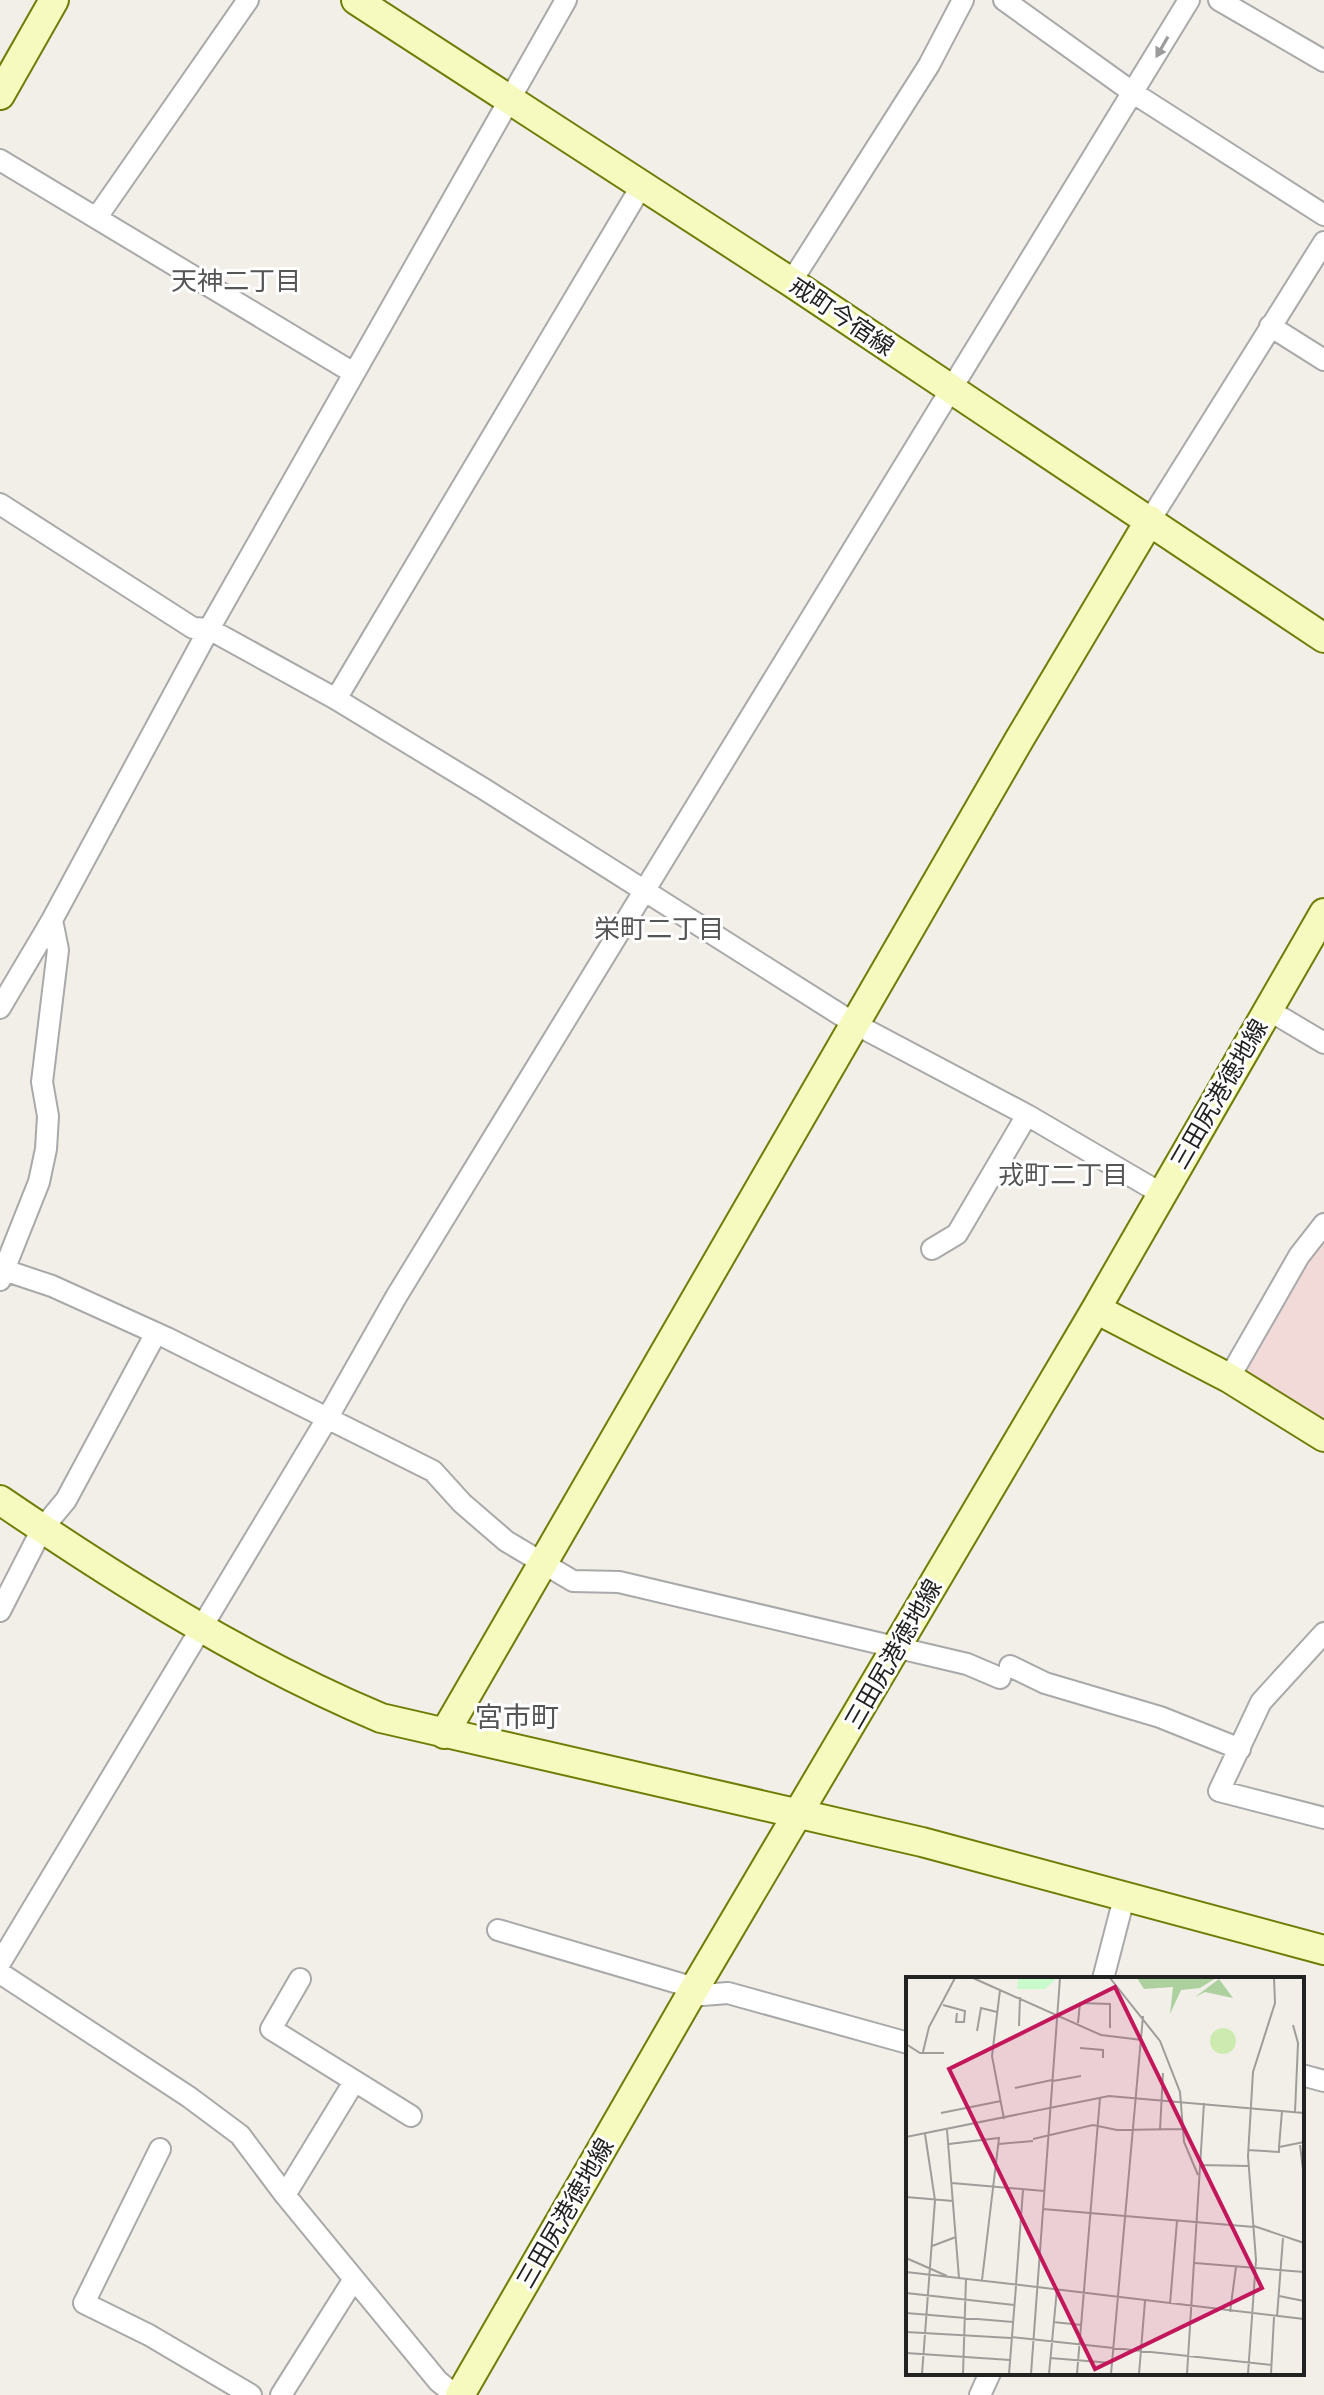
<svg xmlns="http://www.w3.org/2000/svg" width="1324" height="2395" font-family="Cabin,'Noto Sans JP',sans-serif">
  <style>
    .commercial { fill: #f2dad9 }
    .lines { fill: none; stroke-linecap: round; stroke-linejoin: round }
    .street-casing { stroke: #a9a9a9; stroke-width: 24 }
    .secondary-casing { stroke: #707d05; stroke-width: 32 }
    .street { stroke: #fff; stroke-width: 20 }
    .secondary { stroke: #f7fabf; stroke-width: 28 }
    .oneway { fill: #9c9c9c }
    .labels { text-anchor: middle; dominant-baseline: central; stroke-width: 6; stroke-linejoin: round; paint-order: stroke }
    .street-label { font-size: 24px; fill: #222; stroke: #fff }
    .neighbourhood-label { font-size: 26px; fill: #555; stroke: #fff }
    .quarter-label { font-size: 28px; fill: #555; stroke: #fff }
    .inset-road { fill: none; stroke: #9f9d99; stroke-width: 2 }
    .view { fill: #c2185b; fill-opacity: 0.15; stroke: #c2185b; stroke-width: 4 }
    .inset-edge { fill: none; stroke: #222; stroke-width: 4 }
  </style>
  <rect width="100%" height="100%" fill="#f2efe9"/>
  <path class="commercial" d="M 1324,1237 L 1324,1419 L 1245,1371 Z"/>
  <g class="lines">
    <defs>
      <path id="street" d="M 1004,0 L 1135,94 L 1324,215
        M 1219,0 L 1324,61
        M 0,160 L 352,372
        M 97,217 L 248,0
        M 791,282 L 929,65 L 963,0
        M 1270,326 L 1324,360
        M 0,504 L 193,628 L 209,629 L 336,699 L 484,789 L 855,1024 L 1027,1115 L 1162,1194
        M 1150,520 L 1324,242
        M 336,699 L 642,185
        M 0,1008 L 52,920 L 209,629 L 566,0
        M 1267,1009 L 1324,1043
        M 932,1249 L 957,1234 L 1027,1115
        M 4,1270 L 52,1286 L 167,1338 L 433,1471 L 462,1503 L 506,1541 L 573,1581 L 619,1582 L 967,1664 L 1000,1678
        M 0,1280 L 39,1182 L 46,1149 L 48,1116 L 42,1082 L 58,950 L 52,920
        M 1229,1378 L 1299,1256 L 1324,1224
        M 0,1611 L 42,1529 L 66,1500 L 156,1333
        M 1324,1633 L 1261,1702 L 1219,1791 L 1324,1818
        M 1010,1666 L 1045,1683 L 1160,1717 L 1240,1749
        M 498,1930 L 695,1988
        M 0,1963 L 328,1417 L 396,1297 L 1189,0
        M 0,1973 L 189,2097 L 240,2135 L 285,2195 L 438,2381 L 455,2395
        M 300,1979 L 271,2029 L 411,2116
        M 1103,1979 L 1124,1898
        M 690,1996 L 728,1993 L 908,2043
        M 1302,2075 L 1324,2081
        M 160,2149 L 84,2303 L 149,2335 L 251,2395
        M 285,2195 L 354,2082
        M 281,2395 L 354,2279
        M 980,2395 L 990,2373"/>
      <path id="secondary" d="M 356,0 L 791,282 L 1324,638
        M 0,95 L 54,0
        M 1096,1309 L 1229,1378 L 1324,1437
        M 0,1500 C 122,1583 246,1661 381,1718 L 922,1842 L 1324,1950
        M 444,1734 L 1019,740 L 1150,520
        M 460,2395 L 690,1996 L 1096,1309 L 1324,913"/>
    </defs>
    <use href="#street" class="street-casing"/>
    <use href="#secondary" class="secondary-casing"/>
    <use href="#street" class="street"/>
    <use href="#secondary" class="secondary"/>
  </g>
  <defs><path id="oneway-solid" d="M-6-.8H1V-3.2L6.5 0L1 3.2V.8H-6Z" transform="scale(2)"/></defs>
  <use class="oneway" href="#oneway-solid" transform="translate(1162 47) rotate(120)"/>
  <g class="labels">
    <g class="street-label">
      <text transform="translate(842 316) rotate(34)">戒町今宿線</text>
      <text transform="translate(1219 1094) rotate(-60)">三田尻港徳地線</text>
      <text transform="translate(893 1654) rotate(-60)">三田尻港徳地線</text>
      <text transform="translate(565 2213) rotate(-60)">三田尻港徳地線</text>
    </g>
    <g class="neighbourhood-label">
      <text x="236" y="281">天神二丁目</text>
      <text x="659" y="929">栄町二丁目</text>
      <text x="1063" y="1175">戎町二丁目</text>
    </g>
    <g class="quarter-label">
      <text x="517" y="1717">宮市町</text>
    </g>
  </g>
  <g transform="translate(906 1977)">
    <rect width="398" height="398" fill="#f2efe9"/>
    <path d="M304 64a13 13 0 1 1 26 0a13 13 0 1 1-26 0Z" fill="#cdebb0"/>
    <path d="M 231,1 L 310,1 L 294,11 L 275,13 L 264,37 L 267,10 L 238,12 ZM 313,2 L 327,21 L 299,15 L 289,20 Z" fill="#add19e"/>
    <path d="M 112,1 L 151,1 L 139,12 L 111,12 Z" fill="#c8facc"/>
    <path class="inset-road" d="M 67,1 L 195,58 L 236,63M 204,1 L 254,64 L 274,115 L 278,165 L 292,198M 94,13 L 86,79 L 98,142M 37,28 L 59,34 L 58,45 L 50,45 L 51,36M 172,46 L 174,26 L 204,27 L 204,51M 387,48 L 392,66 L 389,135M 113,49 L 114,20M 71,54 L 75,31 L 91,35M 0,67 L 14,76 L 38,76M 174,71 L 197,73 L 197,81M 17,75 L 23,50 L 49,1M 147,104 L 175,99M 109,111 L 146,103M 35,136 L 95,124M 41,153 L 53,301M 254,153 L 257,96M 0,160 L 203,119 L 398,136M 127,162 L 187,148 L 211,153 L 277,152M 43,167 L 93,161 L 76,303M 93,167 L 127,164M 394,168 L 398,201M 373,170 L 376,134M 342,173 L 373,175 L 373,170 L 398,165M 294,188 L 343,189M 46,206 L 138,214M 0,220 L 47,224M 137,232 L 348,250M 348,249 L 398,266M 26,269 L 50,260M 0,281 L 41,299M 289,286 L 398,295M 0,295 L 131,310M 110,307 L 117,213M 131,310 L 398,342M 0,316 L 108,328M 373,319 L 398,324M 264,327 L 271,244M 324,335 L 330,290M 0,336 L 107,345M 371,340 L 377,261M 147,345 L 176,348M 0,355 L 105,361M 105,360 L 366,388M 0,376 L 104,383M 144,381 L 206,386M 16,397 L 29,223 L 19,157M 57,397 L 60,302M 103,397 L 110,309M 125,397 L 154,1M 143,397 L 151,312M 171,397 L 194,121M 205,397 L 237,39M 233,397 L 239,324M 281,397 L 298,126M 342,397 L 350,283 L 342,179 L 347,95 L 369,26 L 368,1M 365,397 L 368,340"/>
    <path class="view" d="M 209,10 L 356,311 L 189,392 L 43,92 Z"/>
    <rect width="398" height="398" class="inset-edge"/>
  </g>
</svg>
